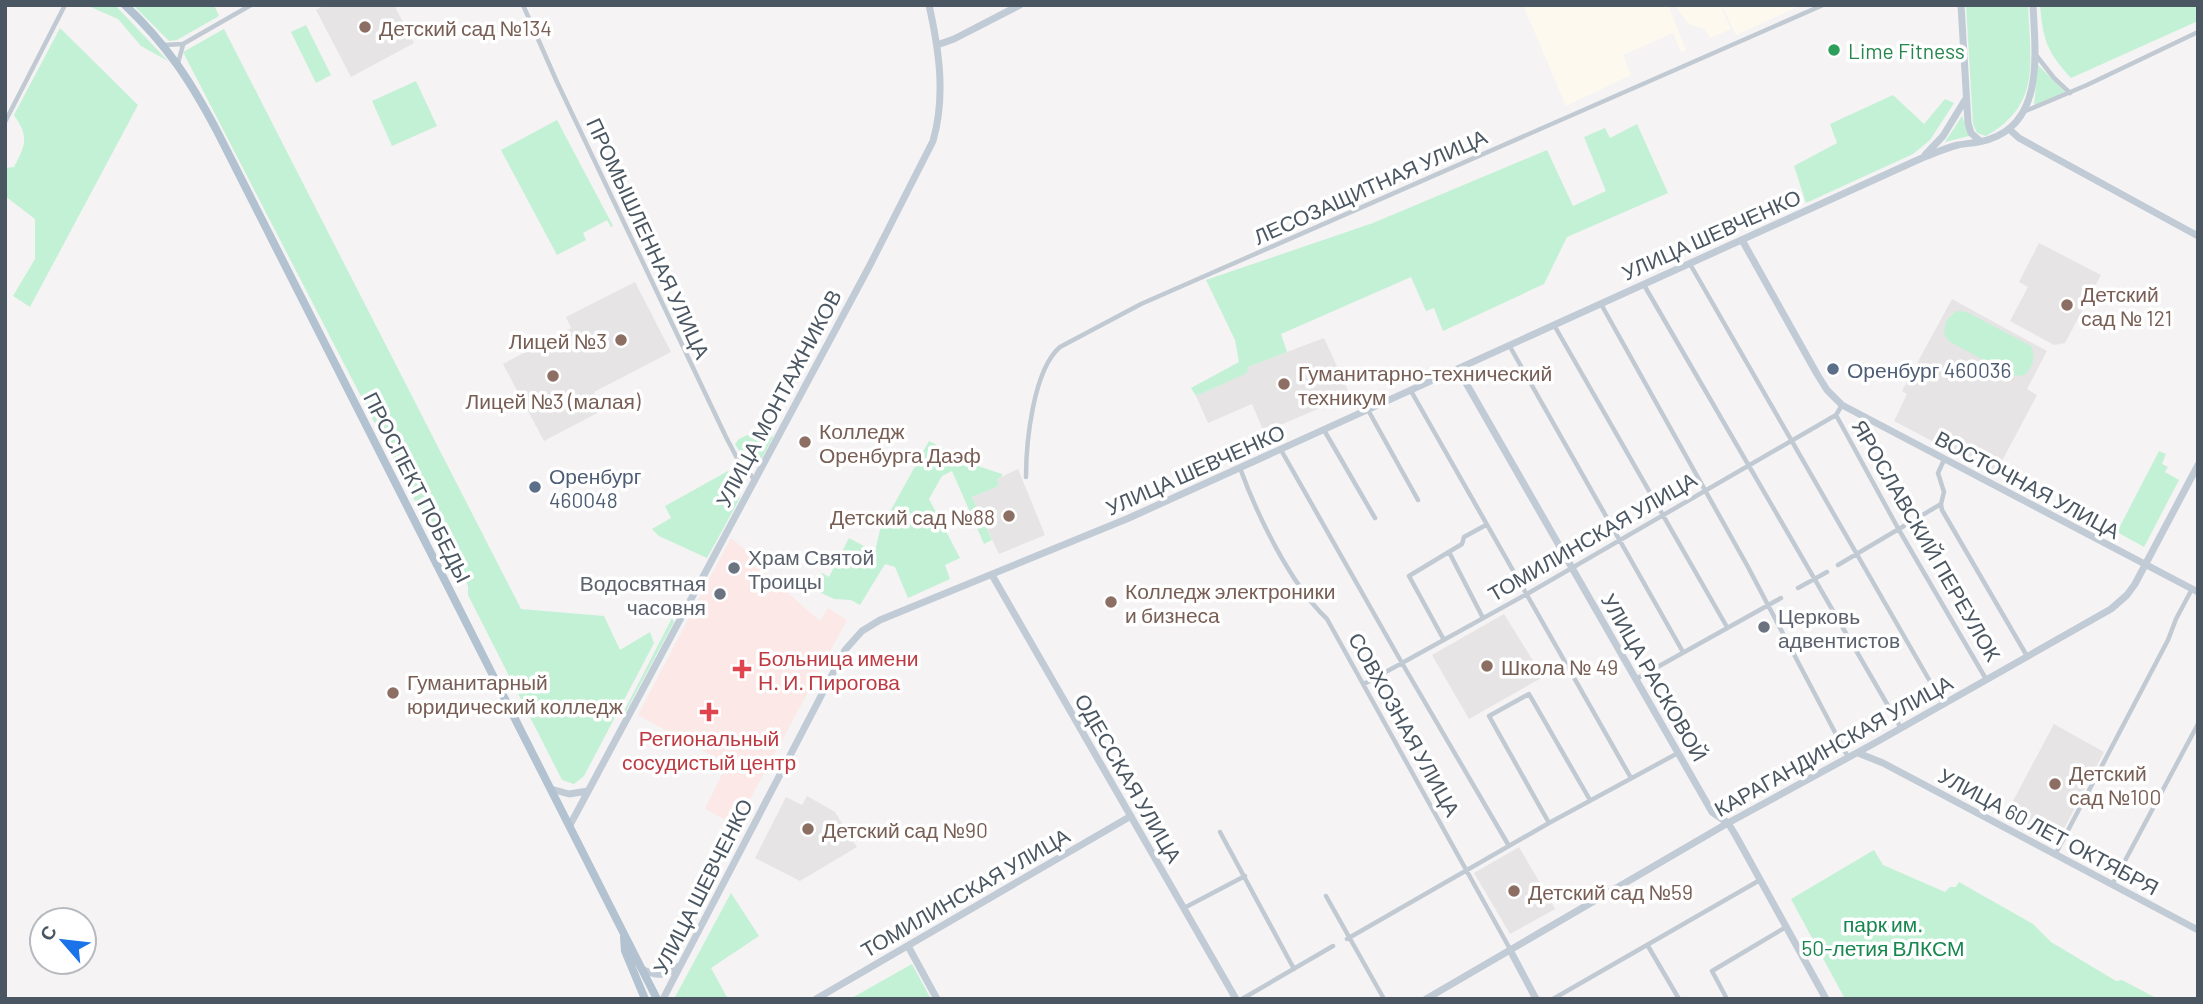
<svg xmlns="http://www.w3.org/2000/svg" width="2203" height="1004" font-family="Barlow,sans-serif">
  <style>
    .commercial { fill: #fdf9ef }
    .education { fill: #e6e4e5 }
    .medical { fill: #fce8e6 }
    .green { fill: #c3f1d5 }
    .lines { fill: none; stroke-linecap: round; stroke-linejoin: round }
    .street { stroke: #c1cad2; stroke-width: 4.5 }
    .secondary { stroke: #c1cbd6; stroke-width: 7 }
    .primary { stroke: #b3c2d1; stroke-width: 8 }
    .education-dot { fill: #8d6e63; stroke: #fff; stroke-width: 2.5 }
    .leisure-dot { fill: #2e9e5b; stroke: #fff; stroke-width: 2.5 }
    .service-dot { fill: #5c6f8a; stroke: #fff; stroke-width: 2.5 }
    .worship-dot { fill: #6b7280; stroke: #fff; stroke-width: 2.5 }
    .health-dot { fill: #e0444e; stroke: #fff; stroke-width: 2.5 }
    .labels { text-anchor: middle; dominant-baseline: central; stroke-width: 7; stroke-linejoin: round; paint-order: stroke }
    .education-label { font-size: 21px; fill: #785e54; stroke: #fff; text-anchor: start }
    .leisure-label { font-size: 21px; fill: #27864d; stroke: #fff; text-anchor: start }
    .street-label { font-size: 21px; fill: #4a5661; stroke: #fff }
    .service-label { font-size: 21px; fill: #4e5e75; stroke: #fff; text-anchor: start }
    .worship-label { font-size: 21px; fill: #5b616d; stroke: #fff; text-anchor: start }
    .health-label { font-size: 21px; fill: #be3a42; stroke: #fff; text-anchor: start }
    .park-label { font-size: 21px; fill: #17864f; stroke: #fff }
  </style>
  <rect width="100%" height="100%" fill="#f5f3f3"/>
  <path class="commercial" d="M 1523,5 L 1668,5 L 1686,50 L 1681,52 L 1673,33 L 1623,55 L 1631,75 L 1566,106 Z
    M 1674,5 L 1720,5 L 1731,29 L 1710,38 L 1705,29 L 1689,24 Z
    M 1722,5 L 1802,5 L 1736,35 Z"/>
  <path class="education" d="M 325,5 L 394,5 L 414,43 L 351,77 L 316,10 Z
    M 2039,243 L 2101,275 L 2065,343 L 2054,345 L 2010,321 L 2028,287 L 2019,282 Z
    M 635,282 L 671,352 L 594,392 L 603,410 L 544,441 L 503,364 L 571,328 L 566,317 Z
    M 1952,299 L 2047,351 L 2027,389 L 2037,395 L 1995,474 L 1894,421 L 1907,394 L 1902,391 Z
    M 1324,338 L 1350,395 L 1264,432 L 1252,404 L 1208,423 L 1196,396 L 1246,373 L 1248,367 Z
    M 1018,469 L 1045,535 L 999,554 L 972,497 L 999,486 L 997,479 Z
    M 1504,614 L 1543,677 L 1469,719 L 1432,655 Z
    M 2054,724 L 2104,752 L 2056,844 L 2005,816 Z
    M 807,796 L 835,812 L 857,847 L 800,881 L 755,858 L 786,797 L 802,805 Z
    M 1519,847 L 1555,909 L 1510,934 L 1474,873 Z"/>
  <path class="medical" d="M 731,538 L 755,558 L 753,562 L 758,567 L 820,621 L 828,608 L 847,620 L 736,825 L 705,809 L 727,764 L 638,715 Z"/>
  <path class="green" d="M 86,5 L 115,5 L 168,61 L 141,46 L 118,19 Z
    M 133,5 L 214,5 L 219,16 L 177,40 L 169,41 Z
    M 1966,5 L 2028,5 C 2030,60 2042,105 1986,136 L 1977,133 L 1973,124 Z
    M 2040,5 L 2198,5 L 2198,21 L 2071,78 C 2047,52 2043,40 2040,5 Z
    M 306,25 L 331,75 L 316,83 L 291,32 Z
    M 60,28 L 138,105 L 30,307 L 13,296 L 35,259 L 35,219 L 5,196 L 5,168 L 14,167 C 26,144 29,137 14,115 Z
    M 224,29 L 521,609 L 604,616 L 620,650 L 650,632 L 654,643 L 584,776 L 574,784 L 562,780 L 468,595 L 468,586 L 455,560 L 446,561 L 183,52 Z
    M 2038,65 L 2065,92 L 2034,105 Z
    M 416,81 L 437,126 L 392,146 L 372,101 Z
    M 1893,95 L 1924,124 L 1945,99 L 1954,103 L 1930,140 L 1913,154 L 1806,203 L 1794,166 L 1837,143 L 1830,124 Z
    M 1962,116 L 1969,136 L 1945,142 Z
    M 557,120 L 613,226 L 611,227 L 607,220 L 583,233 L 586,240 L 557,255 L 501,150 Z
    M 1637,124 L 1668,193 L 1567,237 L 1544,284 L 1443,331 L 1434,308 L 1426,311 L 1411,277 L 1281,334 L 1287,352 L 1248,367 L 1247,373 L 1196,396 L 1191,388 L 1239,362 L 1235,340 L 1206,280 L 1373,223 L 1547,150 L 1573,206 L 1606,191 L 1584,137 L 1605,128 L 1610,138 Z
    M 1956,311 L 1967,312 L 2031,346 C 2036,358 2033,365 2025,375 L 2014,376 L 1950,342 L 1944,335 L 1946,321 Z
    M 762,428 L 768,431 L 773,437 L 761,460 C 747,461 742,456 735,444 L 739,439 Z
    M 929,441 L 975,465 L 1002,474 L 1002,476 L 997,479 L 999,486 L 972,497 L 992,540 L 984,544 L 952,471 L 942,476 L 929,499 L 960,558 L 945,565 L 950,579 L 908,598 L 895,567 L 885,564 L 860,605 L 851,600 L 834,599 L 813,589 L 822,573 L 829,577 L 849,538 L 875,552 L 880,530 Z
    M 2159,451 L 2166,454 L 2162,464 L 2168,467 L 2165,472 L 2179,480 L 2144,547 L 2117,532 Z
    M 728,471 L 740,498 L 707,558 L 659,536 L 652,529 L 671,518 L 665,506 Z
    M 672,618 L 674,622 L 625,713 L 623,713 Z
    M 1874,850 L 1883,865 L 1945,892 L 1950,887 L 1956,887 L 1959,882 L 2033,924 L 2051,942 L 2116,981 L 2122,980 L 2158,999 L 1845,999 L 1791,899 Z
    M 731,893 L 759,936 L 711,968 L 728,999 L 674,999 Z
    M 912,964 L 931,999 L 850,999 Z"/>
  <g class="lines">
    <path class="street" d="M 523,5 L 557,82 L 726,437 L 738,460 L 754,479
      M 164,45 L 183,44 L 251,5
      M 2036,55 L 2054,78 L 2070,93
      M 178,63 L 183,45
      M 2023,112 L 2087,85 L 2198,32
      M 5,122 L 65,5
      M 1690,264 L 1943,704
      M 1644,285 L 1901,728
      M 1601,304 L 1748,567 L 1848,757
      M 1554,325 L 1727,627
      M 1509,345 L 1683,652
      M 1411,391 L 1631,778
      M 1842,405 L 1836,415 L 1899,530 L 1986,679
      M 1368,410 L 1418,500
      M 1324,430 L 1375,518
      M 1281,450 L 1402,663 L 1509,846
      M 1944,460 L 1938,473 L 1944,492 L 1941,504 L 1942,510 L 2027,656
      M 1240,468 C 1257,515 1291,585 1327,619 L 1510,949
      M 1026,477 C 1026,443 1033,370 1060,347 L 1141,304 L 1823,5
      M 1449,552 L 1483,618
      M 1838,565 L 1941,504
      M 1798,588 L 1827,572
      M 1444,640 L 1409,576 L 1462,544 L 1464,537 L 1486,525
      M 1636,679 L 1781,598
      M 1364,684 L 1527,594 L 1836,415
      M 1549,823 L 1489,716 L 1529,694 L 1590,800
      M 1220,832 L 1294,969
      M 2055,855 L 2168,640 L 2176,619 L 2192,589
      M 2112,885 L 2198,724
      M 1326,896 L 1384,999
      M 1184,908 L 1245,876
      M 1347,939 L 1549,823 L 1678,753
      M 1648,946 L 1679,999
      M 1242,999 L 1333,946
      M 1553,999 L 1760,880
      M 1727,999 L 1712,971 L 1786,927"/>
    <path class="secondary" d="M 1961,5 L 1968,123 L 1971,133 L 1980,141
      M 937,45 L 954,39 L 1020,5
      M 2009,129 L 2019,138 L 2037,148 L 2198,236
      M 1925,155 L 1943,136 L 1965,100
      M 1742,240 L 1817,374 L 1827,390 L 1842,405 L 2198,592
      M 1458,369 L 1712,812 L 1728,823 L 1736,836 L 1826,999
      M 992,575 L 1236,999
      M 1858,753 L 1883,763 L 2198,930
      M 551,789 L 569,794 L 588,791
      M 570,825 L 870,265 L 933,141 C 946,96 939,50 929,5
      M 908,946 L 937,999
      M 1510,950 L 1536,999
      M 642,969 C 657,977 665,976 679,966
      M 663,999 L 845,650 L 862,631 L 880,620 L 1129,518 L 1922,158 C 1933,154 1945,148 1958,145 C 1968,143 1980,143 1990,139 C 2045,121 2035,50 2033,5
      M 816,999 L 1131,816
      M 1426,999 L 1728,823 L 1873,744 L 2111,609 L 2127,595 L 2135,584 L 2198,465"/>
    <path class="primary" d="M 125,5 C 167,45 190,80 217,131 L 657,999
      M 624,937 L 625,951 L 645,999"/>
  </g>
  <g class="education-dot">
    <circle cx="365" cy="27" r="7"/>
    <circle cx="2067" cy="305" r="7"/>
    <circle cx="621" cy="340" r="7"/>
    <circle cx="553" cy="376" r="7"/>
    <circle cx="1284" cy="384" r="7"/>
    <circle cx="805" cy="442" r="7"/>
    <circle cx="1009" cy="516" r="7"/>
    <circle cx="1111" cy="602" r="7"/>
    <circle cx="1487" cy="666" r="7"/>
    <circle cx="393" cy="693" r="7"/>
    <circle cx="2055" cy="784" r="7"/>
    <circle cx="808" cy="829" r="7"/>
    <circle cx="1514" cy="891" r="7"/>
  </g>
  <circle class="leisure-dot" cx="1834" cy="50" r="7"/>
  <g class="service-dot">
    <circle cx="1833" cy="369" r="7"/>
    <circle cx="535" cy="487" r="7"/>
  </g>
  <g class="worship-dot">
    <circle cx="734" cy="568" r="7"/>
    <circle cx="720" cy="594" r="7"/>
    <circle cx="1764" cy="627" r="7"/>
  </g>
  <g class="health-dot">
    <path d="M738.5 658.5h7v7h7v7h-7v7h-7v-7h-7v-7h7z"/>
    <path d="M705.5 701.5h7v7h7v7h-7v7h-7v-7h-7v-7h7z"/>
  </g>
  <g class="labels">
    <g class="education-label">
      <text x="379" y="27">Детский сад №134</text>
      <text x="2081" y="293">Детский<tspan x="2081" dy="24">сад № 121</tspan></text>
      <text x="607" y="340" text-anchor="end">Лицей №3</text>
      <text x="1298" y="372">Гуманитарно-технический<tspan x="1298" dy="24">техникум</tspan></text>
      <text x="553" y="400" text-anchor="middle">Лицей №3 (малая)</text>
      <text x="819" y="430">Колледж<tspan x="819" dy="24">Оренбурга Даэф</tspan></text>
      <text x="995" y="516" text-anchor="end">Детский сад №88</text>
      <text x="1125" y="590">Колледж электроники<tspan x="1125" dy="24">и бизнеса</tspan></text>
      <text x="1501" y="666">Школа № 49</text>
      <text x="407" y="681">Гуманитарный<tspan x="407" dy="24">юридический колледж</tspan></text>
      <text x="2069" y="772">Детский<tspan x="2069" dy="24">сад №100</tspan></text>
      <text x="822" y="829">Детский сад №90</text>
      <text x="1528" y="891">Детский сад №59</text>
    </g>
    <g class="leisure-label">
      <text x="1848" y="50">Lime Fitness</text>
    </g>
    <g class="street-label">
      <text transform="translate(1370 186) rotate(-24)">ЛЕСОЗАЩИТНАЯ УЛИЦА</text>
      <text transform="translate(1711 234) rotate(-24)">УЛИЦА ШЕВЧЕНКО</text>
      <text transform="translate(649 238) rotate(65)">ПРОМЫШЛЕННАЯ УЛИЦА</text>
      <text transform="translate(778 398) rotate(-62)">УЛИЦА МОНТАЖНИКОВ</text>
      <text transform="translate(1195 469) rotate(-24)">УЛИЦА ШЕВЧЕНКО</text>
      <text transform="translate(2028 484) rotate(28)">ВОСТОЧНАЯ УЛИЦА</text>
      <text transform="translate(418 487) rotate(63)">ПРОСПЕКТ ПОБЕДЫ</text>
      <text transform="translate(1592 536) rotate(-30)">ТОМИЛИНСКАЯ УЛИЦА</text>
      <text transform="translate(1927 540) rotate(60)">ЯРОСЛАВСКИЙ ПЕРЕУЛОК</text>
      <text transform="translate(1655 677) rotate(60)">УЛИЦА РАСКОВОЙ</text>
      <text transform="translate(1405 724) rotate(61)">СОВХОЗНАЯ УЛИЦА</text>
      <text transform="translate(1833 745) rotate(-29)">КАРАГАНДИНСКАЯ УЛИЦА</text>
      <text transform="translate(1129 778) rotate(60)">ОДЕССКАЯ УЛИЦА</text>
      <text transform="translate(2049 831) rotate(28)">УЛИЦА 60 ЛЕТ ОКТЯБРЯ</text>
      <text transform="translate(702 886) rotate(-63)">УЛИЦА ШЕВЧЕНКО</text>
      <text transform="translate(965 892) rotate(-30)">ТОМИЛИНСКАЯ УЛИЦА</text>
    </g>
    <g class="service-label">
      <text x="1847" y="369">Оренбург 460036</text>
      <text x="549" y="475">Оренбург<tspan x="549" dy="24">460048</tspan></text>
    </g>
    <g class="worship-label">
      <text x="748" y="556">Храм Святой<tspan x="748" dy="24">Троицы</tspan></text>
      <text x="706" y="582" text-anchor="end">Водосвятная<tspan x="706" dy="24">часовня</tspan></text>
      <text x="1778" y="615">Церковь<tspan x="1778" dy="24">адвентистов</tspan></text>
    </g>
    <g class="health-label">
      <text x="758" y="657">Больница имени<tspan x="758" dy="24">Н. И. Пирогова</tspan></text>
      <text x="709" y="737" text-anchor="middle">Региональный<tspan x="709" dy="24">сосудистый центр</tspan></text>
    </g>
    <g class="park-label">
      <text x="1883" y="923">парк им.<tspan x="1883" dy="24">50-летия ВЛКСМ</tspan></text>
    </g>
  </g>
  <rect width="2203" height="1004" fill="none" stroke="#4a5661" stroke-width="14"/>
  <g transform="translate(63 941) rotate(298)"><circle r="33" fill="#ffffff" stroke="#b7bbc0" stroke-width="2"/>
  <path d="M0-5L12 26L0 18L-12 26Z" fill="#1a73e8"/>
  <text y="-10" font-size="19" font-weight="bold" text-anchor="middle" fill="#4a5661">С</text>
  </g>
</svg>
